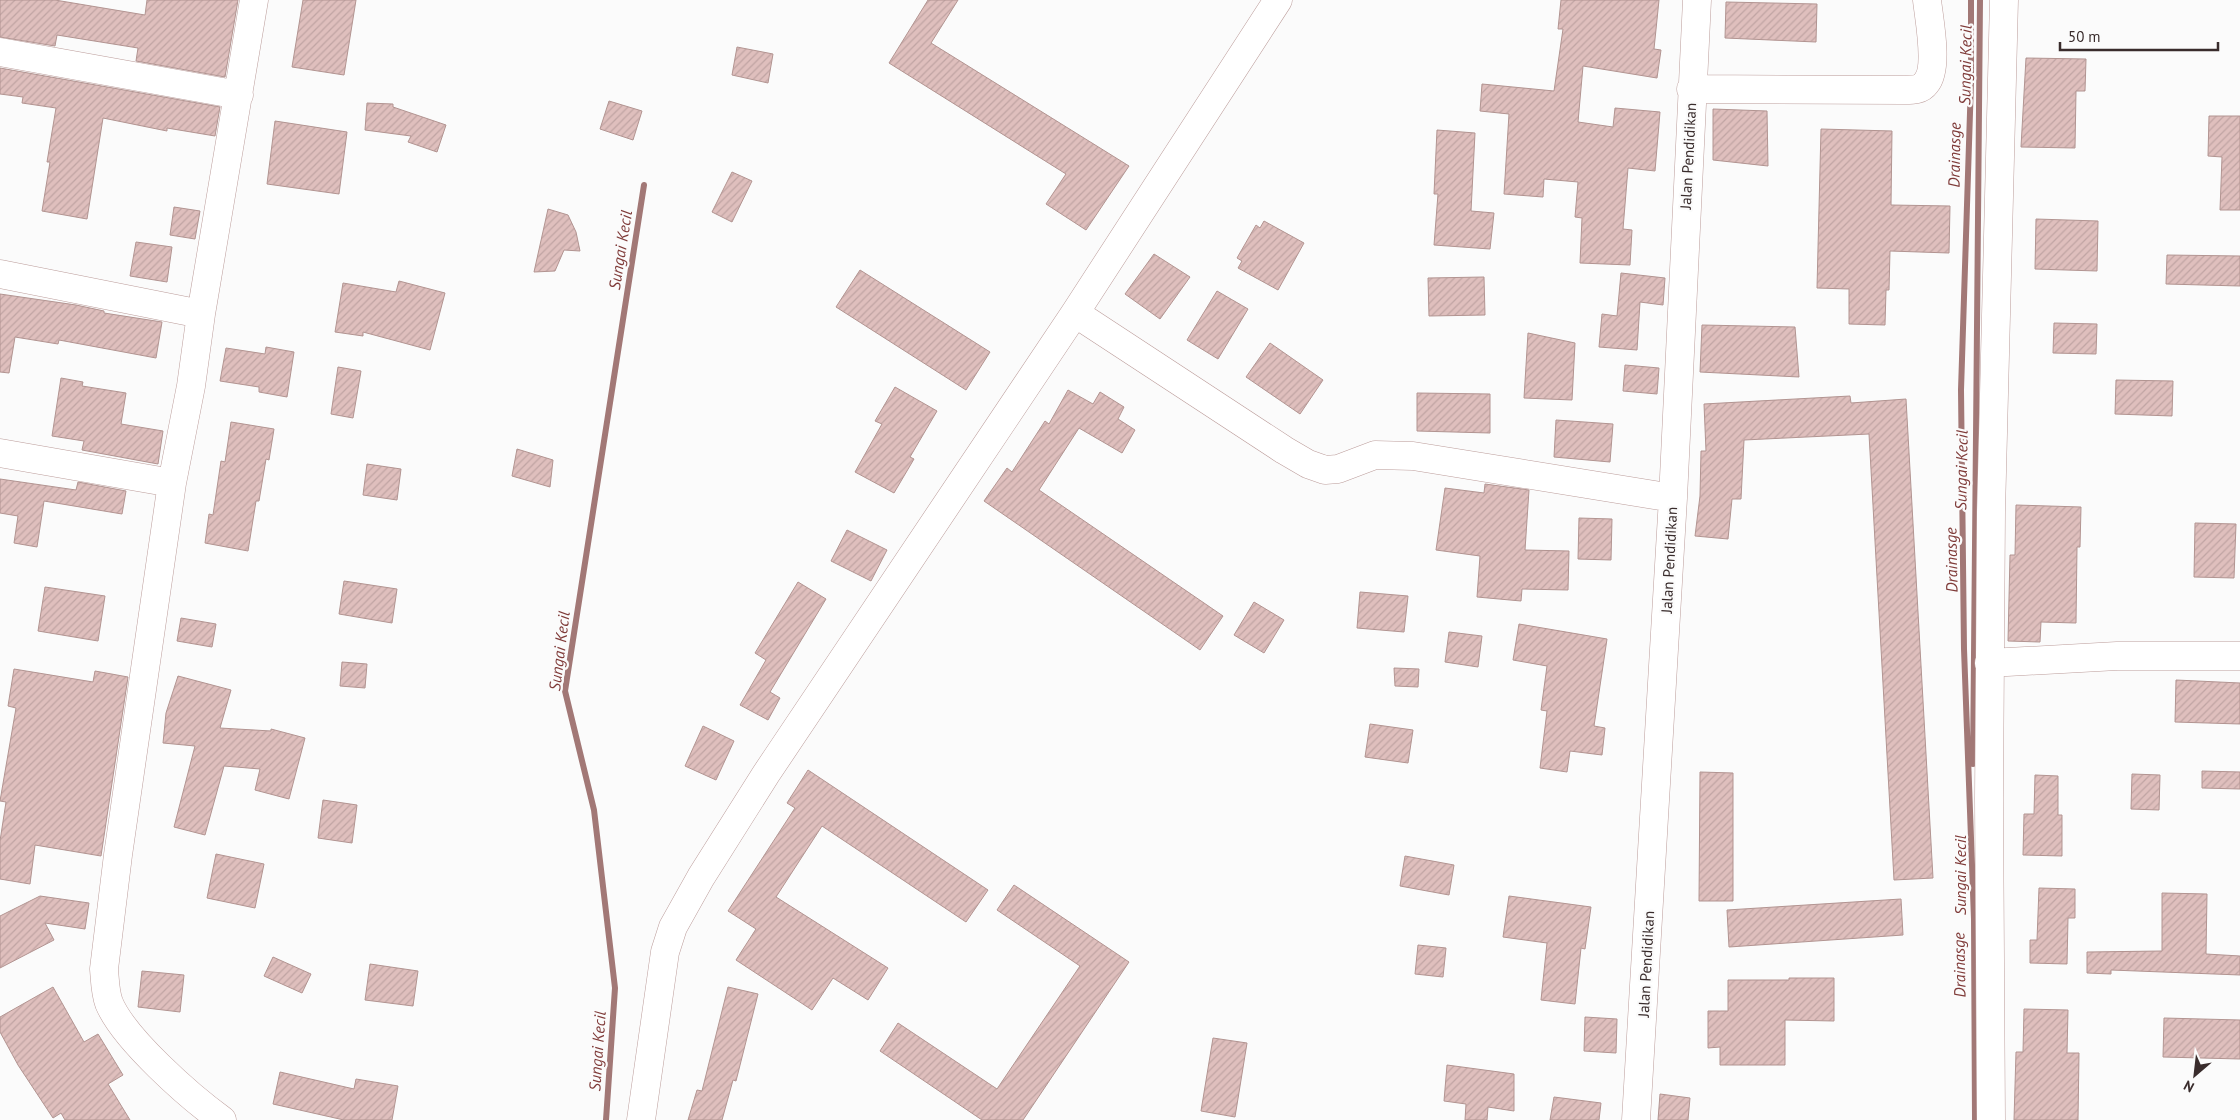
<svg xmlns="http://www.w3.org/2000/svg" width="2240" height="1120" font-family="'PT Sans',sans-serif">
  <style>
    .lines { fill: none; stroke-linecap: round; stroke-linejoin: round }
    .stream { stroke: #a27876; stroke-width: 6 }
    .building { fill: url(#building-hatch); stroke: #b29491 }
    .minor-casing { stroke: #bc9d9b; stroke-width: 29 }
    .minor { stroke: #fff; stroke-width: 28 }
    .labels { text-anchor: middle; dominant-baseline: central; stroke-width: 4.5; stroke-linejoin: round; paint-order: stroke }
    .street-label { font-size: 15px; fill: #392c2c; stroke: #fbfbfb }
    .water-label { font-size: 16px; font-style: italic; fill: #7f3b39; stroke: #fbfbfb }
  </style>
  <defs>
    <pattern id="building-hatch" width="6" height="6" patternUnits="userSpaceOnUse" patternTransform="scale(1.25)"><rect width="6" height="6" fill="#dfbfbd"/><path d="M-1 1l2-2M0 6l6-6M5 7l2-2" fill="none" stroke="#c0a4a3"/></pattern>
  </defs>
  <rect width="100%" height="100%" fill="#fbfbfb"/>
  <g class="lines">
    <path class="stream" d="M 1971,0 L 1971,82 L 1961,390 L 1964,649 L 1974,919 L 1975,1120
      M 1973,764 L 1980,0
      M 606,1120 L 615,988 L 594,810 L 565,691 L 644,185"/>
  </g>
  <path class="building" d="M 0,0 L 55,0 L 145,15 L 147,0 L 238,0 L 225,77 L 136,61 L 138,48 L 57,35 L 55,46 L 0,37 Z
    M 303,0 L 356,0 L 344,75 L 292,67 Z
    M 928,0 L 958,0 L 931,43 L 1129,166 L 1086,230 L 1046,204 L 1066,174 L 889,63 Z
    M 1561,0 L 1659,0 L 1654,49 L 1661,50 L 1657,78 L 1583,66 L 1578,122 L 1613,127 L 1615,108 L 1660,112 L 1655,171 L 1628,168 L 1623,229 L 1632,230 L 1630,265 L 1580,263 L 1582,218 L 1575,217 L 1578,182 L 1544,179 L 1543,197 L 1504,194 L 1509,114 L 1480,111 L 1482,84 L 1554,91 L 1563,29 L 1558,29 Z
    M 1726,2 L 1817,4 L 1816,42 L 1725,38 Z
    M 737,47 L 773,54 L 768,83 L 732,75 Z
    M 2026,58 L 2086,59 L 2085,91 L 2076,91 L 2075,148 L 2021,147 Z
    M 0,68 L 220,107 L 215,136 L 167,128 L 167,131 L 103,118 L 87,219 L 42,211 L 50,162 L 47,162 L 56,108 L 22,103 L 23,97 L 0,94 Z
    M 609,101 L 642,111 L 633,140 L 600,129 Z
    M 367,103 L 393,104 L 393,107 L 446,125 L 437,152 L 408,142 L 411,136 L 365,130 Z
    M 1713,109 L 1767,111 L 1768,166 L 1713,160 Z
    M 2209,116 L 2240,116 L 2240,210 L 2220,210 L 2222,157 L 2208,156 Z
    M 275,121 L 347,132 L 339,194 L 267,184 Z
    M 1821,129 L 1892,131 L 1891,205 L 1950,206 L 1949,253 L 1890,251 L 1889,290 L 1886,290 L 1885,325 L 1849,324 L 1849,289 L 1817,288 Z
    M 1437,130 L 1475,133 L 1471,211 L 1494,213 L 1490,249 L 1434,245 L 1438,194 L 1434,194 Z
    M 732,172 L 752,181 L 732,222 L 712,212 Z
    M 174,207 L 200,211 L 195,239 L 170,235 Z
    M 548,209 L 568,215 L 576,232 L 580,251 L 564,250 L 555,271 L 534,272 Z
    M 2036,219 L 2098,221 L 2097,271 L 2035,269 Z
    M 1264,221 L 1304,243 L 1278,290 L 1238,268 L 1242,261 L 1237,258 L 1256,225 L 1260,228 Z
    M 136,242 L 172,247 L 167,282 L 130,276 Z
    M 1154,254 L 1190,277 L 1160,319 L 1125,294 Z
    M 2167,255 L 2240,256 L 2240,286 L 2166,284 Z
    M 860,270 L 990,352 L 966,390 L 836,307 Z
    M 1621,273 L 1665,278 L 1663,305 L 1640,302 L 1637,350 L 1599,347 L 1602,314 L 1617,316 Z
    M 1484,277 L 1485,315 L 1429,316 L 1428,278 Z
    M 399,281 L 445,293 L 430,350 L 363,332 L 363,336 L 335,332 L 343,283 L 396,292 Z
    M 1217,291 L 1248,309 L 1218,359 L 1187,340 Z
    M 0,294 L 76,305 L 104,311 L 104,313 L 162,322 L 156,358 L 59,340 L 58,344 L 15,337 L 9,373 L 0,372 Z
    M 2054,323 L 2097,324 L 2096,354 L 2053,353 Z
    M 1702,325 L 1795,327 L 1799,377 L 1700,372 Z
    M 1528,333 L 1575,343 L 1572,400 L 1524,398 Z
    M 1270,343 L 1323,380 L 1300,414 L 1246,377 Z
    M 266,347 L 294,352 L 287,397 L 259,392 L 259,387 L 220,381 L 226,348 L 265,354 Z
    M 1625,365 L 1659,368 L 1657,394 L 1623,391 Z
    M 338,367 L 361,371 L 353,418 L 331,414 Z
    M 61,378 L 83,382 L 82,386 L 126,393 L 121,424 L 163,431 L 158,464 L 82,450 L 84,441 L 52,436 Z
    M 2116,380 L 2173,381 L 2172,416 L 2115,414 Z
    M 895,387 L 937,411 L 910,457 L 914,459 L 894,493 L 855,472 L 882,424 L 875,421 Z
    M 1068,390 L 1093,404 L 1100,392 L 1124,407 L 1118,419 L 1135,430 L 1122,453 L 1079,428 L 1039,490 L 1223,616 L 1200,650 L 984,501 L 1007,468 L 1012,472 L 1045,421 L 1049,424 Z
    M 1417,393 L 1490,394 L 1490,433 L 1417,431 Z
    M 1850,396 L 1851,403 L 1906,399 L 1933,878 L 1894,880 L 1869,434 L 1744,440 L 1741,499 L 1732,499 L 1728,539 L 1695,536 L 1700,496 L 1701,451 L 1706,451 L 1704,404 Z
    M 1556,420 L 1613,424 L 1610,462 L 1554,457 Z
    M 231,422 L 274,429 L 269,460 L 266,459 L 259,501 L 256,501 L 248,551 L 205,543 L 209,514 L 213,515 L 221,461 L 225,462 Z
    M 517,449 L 553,460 L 550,487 L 512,476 Z
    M 367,464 L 401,469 L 397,500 L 363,495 Z
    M 0,479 L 76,490 L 78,482 L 126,491 L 122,514 L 44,501 L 37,547 L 14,543 L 18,516 L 0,513 Z
    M 1485,484 L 1529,490 L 1525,550 L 1569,551 L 1568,590 L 1522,589 L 1521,601 L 1477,597 L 1480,556 L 1436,550 L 1445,488 L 1484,493 Z
    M 2016,505 L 2081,507 L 2080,547 L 2077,547 L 2076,623 L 2041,622 L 2040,642 L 2008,641 L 2010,555 L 2015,555 Z
    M 1579,518 L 1612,519 L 1611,560 L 1578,559 Z
    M 2195,523 L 2236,524 L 2234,578 L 2194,577 Z
    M 847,530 L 887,550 L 871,581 L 831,561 Z
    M 344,581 L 397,589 L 392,623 L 339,614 Z
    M 798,582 L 826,599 L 770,692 L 780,698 L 768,720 L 740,705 L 766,660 L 755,653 Z
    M 45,587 L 105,596 L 98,641 L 38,631 Z
    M 1360,592 L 1408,596 L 1404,632 L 1357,628 Z
    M 1254,602 L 1284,620 L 1264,653 L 1234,635 Z
    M 181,618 L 216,624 L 212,647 L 177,641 Z
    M 1519,624 L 1607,639 L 1594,726 L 1605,728 L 1602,755 L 1570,751 L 1567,772 L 1540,768 L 1547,711 L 1541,710 L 1547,666 L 1513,660 Z
    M 1449,632 L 1482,636 L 1478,667 L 1445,662 Z
    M 342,662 L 367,664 L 365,688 L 340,686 Z
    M 1394,668 L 1419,669 L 1418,687 L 1395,686 Z
    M 14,669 L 93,682 L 95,671 L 128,677 L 101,856 L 35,845 L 30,884 L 0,879 L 0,841 L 6,802 L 0,801 L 16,708 L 8,706 Z
    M 178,676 L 231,690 L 220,728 L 271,731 L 271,729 L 305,738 L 289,799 L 255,790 L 260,769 L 224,766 L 205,835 L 174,827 L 195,746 L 163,743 L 166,713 Z
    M 2176,680 L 2240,683 L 2240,724 L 2175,722 Z
    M 1370,724 L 1413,730 L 1408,763 L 1365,757 Z
    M 703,726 L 734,741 L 716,780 L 685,766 Z
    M 808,770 L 988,890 L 966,922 L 822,826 L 776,897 L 888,968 L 868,1000 L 833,978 L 812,1010 L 736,960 L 756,929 L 728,911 L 795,808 L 787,803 Z
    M 2202,771 L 2240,772 L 2240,789 L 2202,788 Z
    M 1700,772 L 1733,773 L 1733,901 L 1699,901 Z
    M 2132,774 L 2160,775 L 2159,810 L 2131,809 Z
    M 2035,775 L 2058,776 L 2058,815 L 2062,815 L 2062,856 L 2023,855 L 2024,814 L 2034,814 Z
    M 323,800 L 357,805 L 352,843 L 318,838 Z
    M 216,854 L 264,864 L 255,908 L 207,898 Z
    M 1405,856 L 1454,865 L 1449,895 L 1400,886 Z
    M 1014,885 L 1129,962 L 1023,1120 L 982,1120 L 880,1051 L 898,1023 L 997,1089 L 1080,966 L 997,910 Z
    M 2039,888 L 2075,889 L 2075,918 L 2068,918 L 2067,964 L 2030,963 L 2030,940 L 2037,940 Z
    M 2162,893 L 2207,894 L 2206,954 L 2240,956 L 2240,975 L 2111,970 L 2111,974 L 2087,973 L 2087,952 L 2162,951 Z
    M 40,896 L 89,903 L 85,929 L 45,923 L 54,940 L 0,968 L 0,916 Z
    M 1509,896 L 1591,907 L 1585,949 L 1581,948 L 1575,1004 L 1541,1000 L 1547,943 L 1503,937 Z
    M 1901,899 L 1903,935 L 1729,947 L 1727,910 Z
    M 1418,945 L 1446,948 L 1443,977 L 1415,974 Z
    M 273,957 L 311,974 L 302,993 L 264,976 Z
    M 370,964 L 418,971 L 413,1006 L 365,1000 Z
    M 142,971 L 184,975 L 180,1012 L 138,1007 Z
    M 1789,978 L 1834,978 L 1834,1021 L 1785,1020 L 1785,1065 L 1720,1065 L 1720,1047 L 1708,1048 L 1708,1011 L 1728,1011 L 1728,980 L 1789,980 Z
    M 53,987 L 84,1042 L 98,1034 L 123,1075 L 108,1084 L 130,1120 L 65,1120 L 61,1113 L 53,1118 L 18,1065 L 0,1032 L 0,1017 Z
    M 728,987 L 758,994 L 736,1081 L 733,1080 L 722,1120 L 688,1120 L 697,1090 L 702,1091 Z
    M 2024,1009 L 2068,1010 L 2067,1053 L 2079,1053 L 2078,1120 L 2014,1120 L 2016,1052 L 2023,1052 Z
    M 1585,1017 L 1617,1019 L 1616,1053 L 1584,1051 Z
    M 2164,1018 L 2240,1020 L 2240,1059 L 2163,1057 Z
    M 1213,1038 L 1247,1043 L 1235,1117 L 1201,1111 Z
    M 1447,1065 L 1514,1074 L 1514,1111 L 1488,1107 L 1487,1120 L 1465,1120 L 1466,1104 L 1444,1101 Z
    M 280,1072 L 354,1089 L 356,1079 L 398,1086 L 392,1120 L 344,1120 L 273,1104 Z
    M 1660,1094 L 1690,1098 L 1688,1120 L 1658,1120 Z
    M 1554,1097 L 1601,1103 L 1599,1120 L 1550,1120 Z"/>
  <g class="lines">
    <defs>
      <path id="minor" d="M 0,52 L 239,95
        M 1691,89 L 1905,90 C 1913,90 1921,90 1926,83 C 1939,68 1929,19 1927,0
        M 0,274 L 201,314
        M 1075,313 L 1284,450 L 1308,464 L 1325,470 L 1338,469 L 1375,455 L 1413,456 L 1673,498
        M 0,453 L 172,483
        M 1989,663 L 2117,656 L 2240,656
        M 222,1120 C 190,1097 124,1039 109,1003 C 105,992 105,980 104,969 L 118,855 L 172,483 L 191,386 L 201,314 L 254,0
        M 641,1120 L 665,952 L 673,927 L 701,877 L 766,774 L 1075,313 L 1278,0
        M 1636,1120 L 1673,498 L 1697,0
        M 1991,1120 L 1989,799 L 1991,512 L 2004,0"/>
    </defs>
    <use href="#minor" class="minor-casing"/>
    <use href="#minor" class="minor"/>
  </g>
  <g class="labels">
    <g class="street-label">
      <text transform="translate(1688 156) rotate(-87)">Jalan Pendidikan</text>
      <text transform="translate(1669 560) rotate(-87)">Jalan Pendidikan</text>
      <text transform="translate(1646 964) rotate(-87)">Jalan Pendidikan</text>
    </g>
    <g class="water-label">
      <text transform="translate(1965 65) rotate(-89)">Sungai Kecil</text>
      <text transform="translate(1954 155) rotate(-89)">Drainasge</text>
      <text transform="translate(620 250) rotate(-81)">Sungai Kecil</text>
      <text transform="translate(1961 470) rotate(-89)">Sungai Kecil</text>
      <text transform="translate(1951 560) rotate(-91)">Drainasge</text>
      <text transform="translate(559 651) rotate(-83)">Sungai Kecil</text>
      <text transform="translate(1960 875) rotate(-90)">Sungai Kecil</text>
      <text transform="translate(1959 965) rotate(-91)">Drainasge</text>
      <text transform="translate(597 1051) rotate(-86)">Sungai Kecil</text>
    </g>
  </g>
  <g transform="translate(2195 1075) rotate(208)" stroke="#fbfbfb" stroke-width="4" paint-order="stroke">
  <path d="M0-4L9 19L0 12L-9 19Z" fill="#392c2c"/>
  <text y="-8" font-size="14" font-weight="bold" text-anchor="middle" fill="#392c2c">N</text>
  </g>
  <path d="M2060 42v8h158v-8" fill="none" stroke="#392c2c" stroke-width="2.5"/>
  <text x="2068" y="42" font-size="15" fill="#392c2c" stroke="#fbfbfb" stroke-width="4" paint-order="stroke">50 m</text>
</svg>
